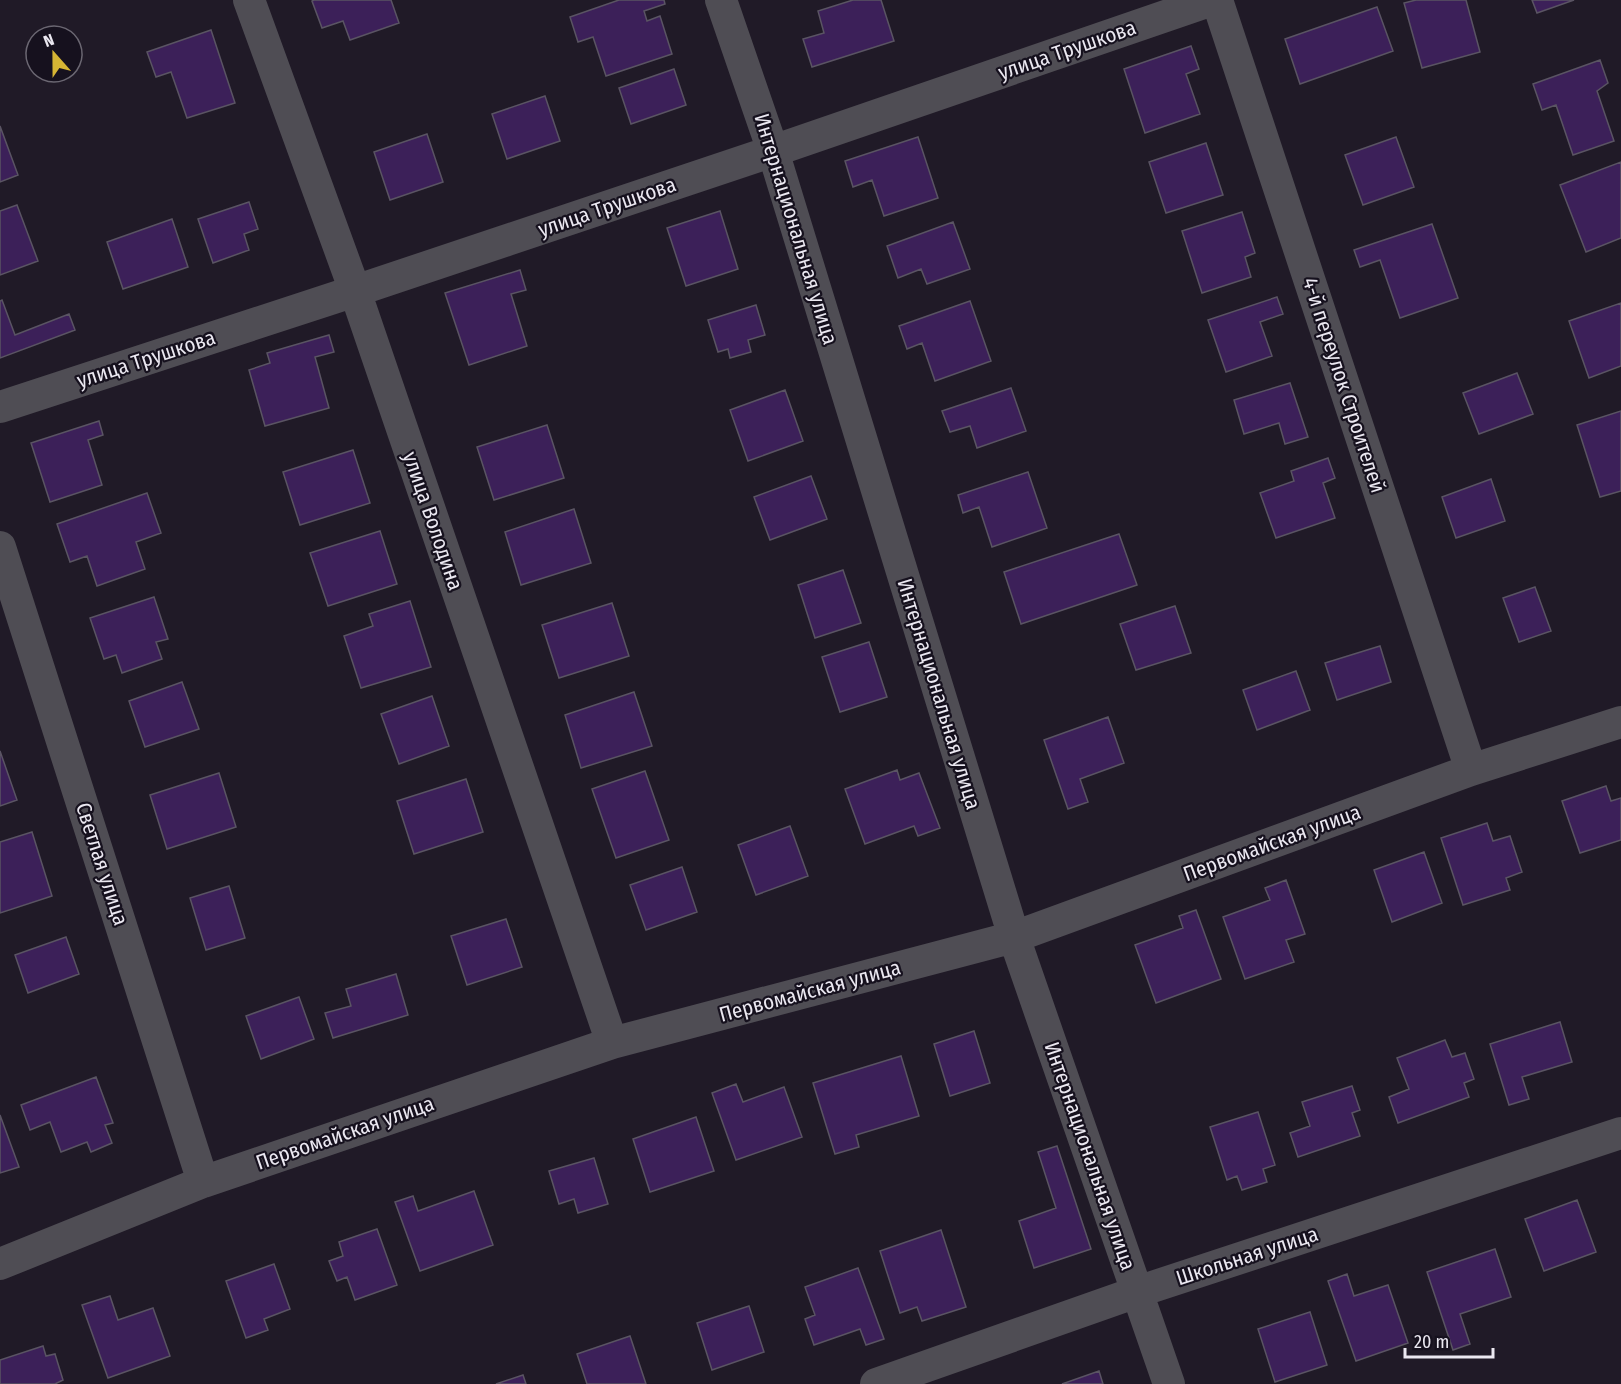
<svg xmlns="http://www.w3.org/2000/svg" width="1621" height="1384" font-family="'Fira Sans Condensed',sans-serif">
  <style>
    .building { fill: #3c2059; stroke: #5a5463; stroke-width: 1.5 }
    .lines { fill: none; stroke-linecap: round; stroke-linejoin: round }
    .street { stroke: #4f4d54; stroke-width: 32 }
    .labels { text-anchor: middle; dominant-baseline: central; stroke-width: 4.5; stroke-linejoin: round; paint-order: stroke }
    .street-label { font-size: 21px; fill: #ebe8f1; stroke: #16111e }
  </style>
  <rect width="100%" height="100%" fill="#201a27"/>
  <path class="building" d="M 314,0 L 391,0 L 399,23 L 350,40 L 343,21 L 322,28 L 312,1 Z
    M 619,0 L 664,0 L 665,4 L 644,11 L 647,21 L 660,16 L 672,54 L 606,76 L 593,37 L 578,42 L 570,17 Z
    M 853,0 L 881,0 L 894,41 L 812,67 L 803,39 L 824,33 L 818,11 Z
    M 1416,0 L 1466,0 L 1480,52 L 1422,68 L 1404,3 Z
    M 1532,0 L 1574,0 L 1537,13 Z
    M 1377,7 L 1393,51 L 1300,84 L 1285,39 Z
    M 211,30 L 235,103 L 187,118 L 171,72 L 156,77 L 147,52 Z
    M 1191,46 L 1199,69 L 1186,74 L 1200,114 L 1145,133 L 1124,69 Z
    M 1600,60 L 1608,83 L 1597,91 L 1614,141 L 1573,155 L 1556,105 L 1542,110 L 1533,84 Z
    M 674,69 L 686,105 L 631,124 L 619,88 Z
    M 545,96 L 560,141 L 507,159 L 492,114 Z
    M 0,126 L 18,175 L 0,182 Z
    M 427,134 L 443,182 L 390,200 L 374,152 Z
    M 918,137 L 938,198 L 884,216 L 872,180 L 853,187 L 845,161 Z
    M 1396,137 L 1414,187 L 1363,205 L 1345,155 Z
    M 1206,143 L 1223,195 L 1166,213 L 1149,162 Z
    M 1621,162 L 1621,238 L 1586,252 L 1560,185 Z
    M 249,202 L 258,229 L 244,234 L 249,250 L 213,263 L 198,219 Z
    M 17,205 L 38,261 L 0,275 L 0,211 Z
    M 720,211 L 738,269 L 686,286 L 667,228 Z
    M 1242,212 L 1255,253 L 1245,257 L 1251,277 L 1202,293 L 1182,231 Z
    M 172,219 L 188,267 L 123,289 L 107,242 Z
    M 953,222 L 970,269 L 927,284 L 921,269 L 898,278 L 887,246 Z
    M 1432,224 L 1458,298 L 1400,318 L 1380,260 L 1360,267 L 1354,250 Z
    M 520,270 L 526,290 L 511,294 L 527,346 L 469,365 L 445,293 Z
    M 1277,297 L 1283,314 L 1260,322 L 1272,356 L 1226,372 L 1208,320 Z
    M 2,300 L 15,335 L 69,314 L 75,330 L 0,358 L 0,301 Z
    M 970,301 L 991,361 L 935,381 L 922,343 L 907,349 L 899,326 Z
    M 1621,303 L 1621,366 L 1589,378 L 1569,321 Z
    M 756,305 L 765,335 L 748,340 L 751,352 L 730,358 L 728,349 L 718,352 L 708,320 Z
    M 329,335 L 334,352 L 315,357 L 329,408 L 265,426 L 249,370 L 270,363 L 267,353 Z
    M 1517,373 L 1533,414 L 1479,434 L 1463,393 Z
    M 1290,383 L 1308,437 L 1285,444 L 1279,423 L 1244,434 L 1234,400 Z
    M 1011,388 L 1026,431 L 977,448 L 970,426 L 950,432 L 942,411 Z
    M 785,390 L 803,441 L 748,461 L 730,410 Z
    M 1621,411 L 1621,491 L 1600,497 L 1577,425 Z
    M 99,421 L 103,435 L 88,440 L 102,485 L 50,502 L 31,443 Z
    M 547,425 L 564,478 L 494,500 L 477,447 Z
    M 353,450 L 370,503 L 300,525 L 283,472 Z
    M 1328,458 L 1335,478 L 1323,483 L 1335,518 L 1276,538 L 1260,493 L 1294,481 L 1291,471 Z
    M 1028,472 L 1047,528 L 992,547 L 979,507 L 963,513 L 958,495 Z
    M 811,476 L 827,519 L 770,540 L 754,497 Z
    M 1491,479 L 1505,521 L 1456,538 L 1442,497 Z
    M 147,493 L 161,533 L 136,542 L 145,569 L 97,586 L 87,556 L 70,562 L 57,524 Z
    M 574,509 L 591,563 L 521,585 L 505,532 Z
    M 380,531 L 397,584 L 328,606 L 310,553 Z
    M 1119,534 L 1137,585 L 1021,624 L 1004,572 Z
    M 843,570 L 861,623 L 815,638 L 798,585 Z
    M 1535,587 L 1551,631 L 1519,642 L 1503,598 Z
    M 154,597 L 168,639 L 156,642 L 162,659 L 122,673 L 116,655 L 104,659 L 90,618 Z
    M 410,601 L 431,667 L 361,688 L 344,636 L 373,626 L 369,614 Z
    M 612,603 L 629,656 L 559,678 L 542,625 Z
    M 1175,606 L 1191,653 L 1136,670 L 1120,624 Z
    M 869,642 L 887,697 L 840,712 L 822,657 Z
    M 1380,646 L 1391,682 L 1337,700 L 1325,663 Z
    M 1296,671 L 1310,710 L 1257,730 L 1243,690 Z
    M 182,682 L 199,729 L 145,747 L 129,701 Z
    M 634,692 L 652,746 L 581,768 L 565,715 Z
    M 432,696 L 449,746 L 399,764 L 381,714 Z
    M 1108,717 L 1124,763 L 1080,779 L 1088,802 L 1068,809 L 1044,740 Z
    M 0,751 L 17,800 L 0,806 Z
    M 897,770 L 900,780 L 919,773 L 940,828 L 918,836 L 914,826 L 865,844 L 845,789 Z
    M 645,771 L 669,840 L 616,858 L 592,789 Z
    M 219,773 L 236,827 L 167,849 L 150,795 Z
    M 466,779 L 483,832 L 414,854 L 397,801 Z
    M 1606,786 L 1611,801 L 1621,798 L 1621,840 L 1580,853 L 1562,801 Z
    M 1487,823 L 1493,841 L 1510,836 L 1522,872 L 1506,878 L 1510,890 L 1463,905 L 1441,838 Z
    M 790,826 L 808,876 L 756,895 L 738,845 Z
    M 32,832 L 52,896 L 0,913 L 0,842 Z
    M 1424,852 L 1442,903 L 1392,922 L 1374,870 Z
    M 682,867 L 697,912 L 646,930 L 630,885 Z
    M 1286,880 L 1305,934 L 1286,940 L 1294,962 L 1245,979 L 1223,917 L 1270,900 L 1265,888 Z
    M 229,886 L 245,938 L 206,950 L 190,898 Z
    M 1196,910 L 1221,979 L 1156,1003 L 1135,945 L 1183,928 L 1179,916 Z
    M 506,919 L 522,967 L 467,985 L 451,936 Z
    M 66,937 L 79,974 L 28,993 L 15,955 Z
    M 396,974 L 408,1015 L 333,1038 L 325,1013 L 351,1006 L 346,989 Z
    M 299,997 L 314,1039 L 261,1059 L 246,1016 Z
    M 1560,1022 L 1572,1062 L 1522,1077 L 1529,1099 L 1509,1105 L 1490,1044 Z
    M 974,1031 L 990,1083 L 950,1096 L 934,1044 Z
    M 1445,1040 L 1452,1057 L 1465,1053 L 1474,1079 L 1464,1083 L 1469,1097 L 1398,1123 L 1389,1097 L 1409,1089 L 1397,1058 Z
    M 901,1056 L 919,1116 L 856,1135 L 859,1147 L 835,1154 L 813,1083 Z
    M 96,1077 L 113,1123 L 105,1125 L 112,1143 L 91,1152 L 87,1142 L 61,1152 L 50,1122 L 30,1130 L 21,1105 Z
    M 736,1084 L 743,1102 L 784,1087 L 802,1137 L 736,1160 L 712,1093 Z
    M 1352,1086 L 1360,1110 L 1352,1113 L 1360,1136 L 1298,1157 L 1290,1133 L 1310,1126 L 1302,1102 Z
    M 1258,1112 L 1275,1165 L 1263,1169 L 1267,1182 L 1242,1190 L 1237,1176 L 1227,1180 L 1210,1127 Z
    M 0,1115 L 19,1167 L 0,1173 Z
    M 696,1117 L 714,1171 L 650,1192 L 633,1139 Z
    M 1057,1146 L 1091,1249 L 1034,1268 L 1019,1221 L 1056,1208 L 1038,1152 Z
    M 594,1158 L 608,1204 L 578,1213 L 574,1199 L 559,1204 L 549,1171 Z
    M 474,1191 L 493,1245 L 420,1271 L 395,1202 L 413,1196 L 418,1211 Z
    M 1577,1200 L 1596,1252 L 1544,1271 L 1525,1219 Z
    M 377,1229 L 397,1285 L 355,1300 L 347,1277 L 337,1281 L 329,1261 L 343,1256 L 339,1242 Z
    M 941,1230 L 966,1307 L 922,1321 L 917,1307 L 900,1313 L 880,1251 Z
    M 1495,1249 L 1511,1297 L 1460,1314 L 1470,1344 L 1453,1350 L 1427,1272 Z
    M 274,1264 L 290,1309 L 264,1319 L 268,1330 L 246,1338 L 226,1281 Z
    M 858,1268 L 884,1339 L 866,1345 L 860,1329 L 814,1345 L 805,1319 L 815,1315 L 805,1287 Z
    M 1347,1274 L 1354,1296 L 1388,1285 L 1408,1343 L 1356,1361 L 1328,1281 Z
    M 110,1296 L 118,1320 L 153,1308 L 170,1356 L 108,1378 L 82,1305 Z
    M 749,1306 L 764,1352 L 712,1370 L 697,1323 Z
    M 1310,1312 L 1327,1365 L 1275,1382 L 1258,1329 Z
    M 630,1336 L 646,1384 L 587,1384 L 577,1354 Z
    M 43,1346 L 46,1356 L 55,1354 L 63,1380 L 55,1384 L 0,1384 L 0,1360 Z
    M 1099,1371 L 1103,1384 L 1062,1384 Z
    M 523,1375 L 526,1384 L 496,1384 Z"/>
  <g class="lines">
    <path class="street" d="M 249,0 L 355,291 L 612,1043
      M 721,0 L 773,151 L 1014,937 L 1169,1384
      M 1217,0 L 1471,770
      M 0,407 L 355,291 L 773,151 L 1212,0
      M 0,547 L 203,1182
      M 0,1264 L 203,1182 L 612,1043 L 1014,937 L 1471,770 L 1621,722
      M 876,1384 L 1137,1292 L 1621,1133"/>
  </g>
  <g class="labels">
    <g class="street-label">
      <text transform="translate(1067 50) rotate(-19)">улица Трушкова</text>
      <text transform="translate(607 207) rotate(-19)">улица Трушкова</text>
      <text transform="translate(796 229) rotate(73)">Интернациональная улица</text>
      <text transform="translate(146 359) rotate(-18)">улица Трушкова</text>
      <text transform="translate(1344 385) rotate(72)">4-й переулок Строителей</text>
      <text transform="translate(433 521) rotate(71)">улица Володина</text>
      <text transform="translate(939 694) rotate(73)">Интернациональная улица</text>
      <text transform="translate(1272 843) rotate(-20)">Первомайская улица</text>
      <text transform="translate(102 864) rotate(72)">Светлая улица</text>
      <text transform="translate(810 991) rotate(-15)">Первомайская улица</text>
      <text transform="translate(345 1133) rotate(-19)">Первомайская улица</text>
      <text transform="translate(1090 1156) rotate(71)">Интернациональная улица</text>
      <text transform="translate(1247 1256) rotate(-18)">Школьная улица</text>
    </g>
  </g>
  <g transform="translate(54 54) rotate(339)"><circle r="28" fill="#16111e" stroke="#6b6772" stroke-width="1.5"/>
  <path d="M0-4.5L10 22L0 15L-10 22Z" fill="#d6b534"/>
  <text y="-9" font-size="16" font-weight="bold" text-anchor="middle" fill="#ebe8f1">N</text>
  </g>
  <path d="M1405 1348v9h88v-9" fill="none" stroke="#ebe8f1" stroke-width="3"/>
  <text x="1414" y="1348" font-size="18" fill="#ebe8f1" stroke="#16111e" stroke-width="4.5" paint-order="stroke">20 m</text>
</svg>
